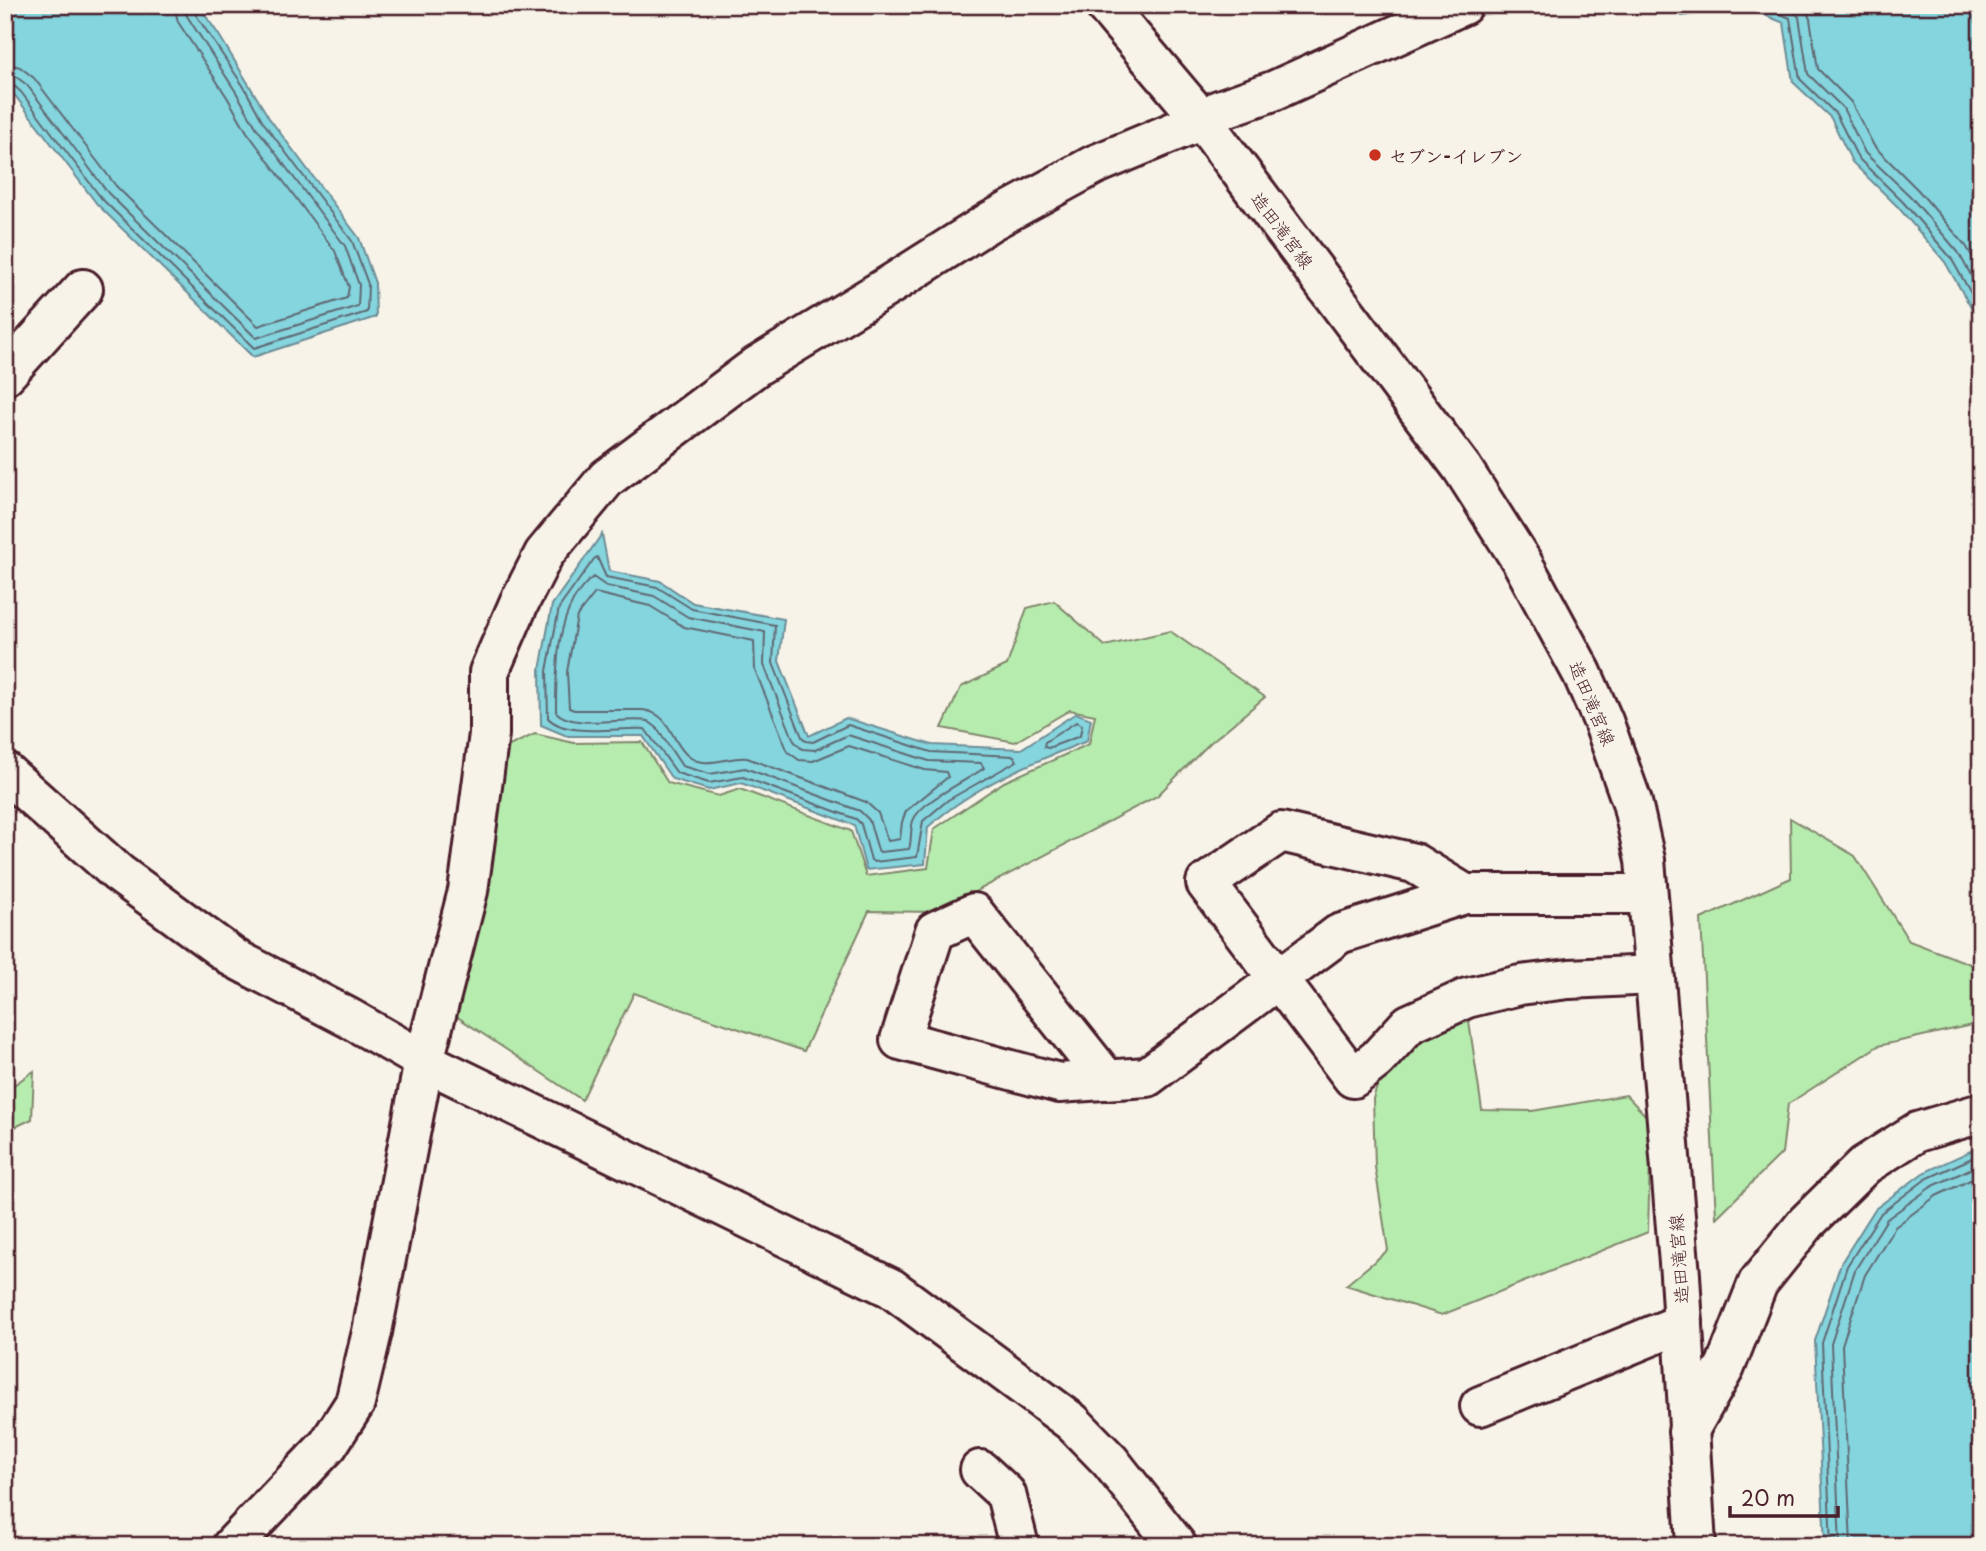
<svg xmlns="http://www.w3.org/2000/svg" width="1986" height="1551" font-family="'Playpen Sans','Klee One',sans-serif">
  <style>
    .green { fill: #b6ecae; stroke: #80866c; stroke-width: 2 }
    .water { fill: #84d5de; stroke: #6d8c96; stroke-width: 2 }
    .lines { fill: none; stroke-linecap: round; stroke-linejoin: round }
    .shore { stroke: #616873; stroke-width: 2 }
    .minor-casing { stroke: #4a1f2b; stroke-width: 44 }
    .major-casing { stroke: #4a1f2b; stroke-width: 44 }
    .minor { stroke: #f7f3e8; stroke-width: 38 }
    .major { stroke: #f7f3e8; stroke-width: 38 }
    .poi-dot { fill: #c8321e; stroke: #f7f3e8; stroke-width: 2.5 }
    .labels { text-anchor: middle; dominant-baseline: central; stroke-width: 7; stroke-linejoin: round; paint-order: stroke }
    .poi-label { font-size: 18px; font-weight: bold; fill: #4a1f2b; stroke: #f7f3e8; text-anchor: start }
    .street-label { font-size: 18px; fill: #4a1f2b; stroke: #f7f3e8 }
  </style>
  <rect width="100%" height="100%" fill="#f7f3e8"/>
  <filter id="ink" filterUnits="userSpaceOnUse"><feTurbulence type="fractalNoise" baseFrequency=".0143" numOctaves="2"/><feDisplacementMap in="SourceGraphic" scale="14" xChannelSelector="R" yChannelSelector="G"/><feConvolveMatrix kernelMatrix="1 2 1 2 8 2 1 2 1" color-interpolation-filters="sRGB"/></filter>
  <g filter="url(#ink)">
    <path class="green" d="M 1054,601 L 1105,646 L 1170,631 L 1265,697 L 1210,743 L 1157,796 L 937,912 L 869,911 L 804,1051 L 634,993 L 582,1100 L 456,1016 L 476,921 L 507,747 L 535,734 L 574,743 L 642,742 L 668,783 L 719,796 L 740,789 L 851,831 L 866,876 L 928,868 L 934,829 L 1004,782 L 1089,744 L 1095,715 L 1070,710 L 1015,742 L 942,728 L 961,687 L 1007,665 L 1027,608 Z
      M 1790,818 L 1855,856 L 1909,941 L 1981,968 L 1981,1023 L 1878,1046 L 1788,1104 L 1782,1153 L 1716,1218 L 1701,919 L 1791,878 Z
      M 1467,1008 L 1482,1110 L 1532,1111 L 1626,1095 L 1651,1121 L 1648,1232 L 1442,1315 L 1346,1285 L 1388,1250 L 1375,1167 L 1373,1099 L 1384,1064 Z
      M 34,1071 L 32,1119 L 5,1132 L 5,1091 Z"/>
    <path class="water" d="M 5,5 L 198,5 L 219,35 L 269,118 L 359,238 L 375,283 L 376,317 L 253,357 L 97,204 L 16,97 L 5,87 Z
      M 1667,5 L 1981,5 L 1981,325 L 1945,262 L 1898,207 L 1852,162 L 1831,118 L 1793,82 L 1784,23 L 1745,7 L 1682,16 Z
      M 602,534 L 609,571 L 660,581 L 693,603 L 784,619 L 779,661 L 809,736 L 846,718 L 932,745 L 1021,749 L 1076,713 L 1091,719 L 1087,741 C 1030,763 974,786 928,827 L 925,864 L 866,870 L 854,825 L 741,783 L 709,790 L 672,779 L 643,736 L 567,736 L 541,725 L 540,670 L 552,605 Z
      M 1981,1146 L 1981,1546 L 1825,1546 L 1815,1341 L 1841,1263 L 1875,1209 L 1923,1173 Z"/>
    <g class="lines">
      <path class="shore" d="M 1760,5 L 1790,18 L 1800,79 L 1836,114 L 1858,158 L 1903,202 L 1951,258 L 1981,311
        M 1784,5 L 1793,10 L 1799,17 L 1808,74 L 1843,108 L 1865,153 L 1910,196 L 1958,252 L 1981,293
        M 1804,5 L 1810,19 L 1818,69 L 1851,102 L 1874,146 L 1918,190 L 1966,246 L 1981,271
        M 5,63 L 20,67 L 34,78 L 116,186 L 258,326 L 347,298 L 349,287 L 335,251 L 247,132 L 227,97 L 178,22 L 174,5
        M 5,74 L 15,76 L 27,85 L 108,193 L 256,338 L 358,306 L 359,285 L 345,246 L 256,127 L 236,92 L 187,16 L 184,5
        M 5,83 L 11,83 L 21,92 L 102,199 L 254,348 L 367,312 L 368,284 L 352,241 L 263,122 L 244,87 L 194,12 L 193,5
        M 597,557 L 606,577 L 657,587 L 692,609 L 775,625 L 773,663 L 802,737 L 806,741 L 813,742 L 848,725 L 931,752 L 1014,756 L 1017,761 L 948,800 L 923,821 L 917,857 L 874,862 L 871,860 L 861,824 L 856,819 L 743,777 L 709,783 L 677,773 L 645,729 C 618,727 567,738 548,718 L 547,671 L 559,608 L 594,559 Z
        M 593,577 L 606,586 L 654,596 L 688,617 L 765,632 L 764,665 L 794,741 L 802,749 L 815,750 L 848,735 L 929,761 L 981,763 L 984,768 C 967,781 920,801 913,821 C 910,830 912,840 909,849 L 880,852 L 878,850 L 869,820 L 860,811 L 745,768 L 710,774 L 682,766 L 656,727 L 648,721 C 624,717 573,730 556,712 C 556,668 555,607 593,577 Z
        M 595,593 L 650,606 L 684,627 L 754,641 L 755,670 L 788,752 L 799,760 L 813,761 L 849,746 L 925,770 L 946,772 L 948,777 L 906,811 L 902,822 L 900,839 L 888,841 L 878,813 L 866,802 L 747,758 C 728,756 705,770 688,756 C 670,741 672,714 643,710 L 574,710 L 569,708 L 567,672 L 577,616 Z
        M 1076,722 L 1082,725 L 1080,736 L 1048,748 L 1044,747 L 1045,742 Z
        M 1831,1546 L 1822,1343 L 1847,1266 L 1881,1213 L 1926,1179 L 1981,1154
        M 1840,1546 L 1831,1344 L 1855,1270 L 1887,1219 L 1931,1187 L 1981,1164
        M 1851,1546 L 1842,1345 L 1865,1275 L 1895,1227 L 1936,1196 L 1981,1175"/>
      <defs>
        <path id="minor" d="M 5,375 L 83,289
          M 5,772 L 118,873 L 234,958 L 349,1018 L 424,1061 L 891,1288 L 1072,1422 L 1110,1461 L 1177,1546
          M 1465,894 L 1414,863 L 1281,832 L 1206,883 L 1353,1078 L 1377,1059 L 1409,1024 L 1467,998 L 1520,985 L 1569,979 L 1654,975
          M 1107,1080 L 974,913 L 935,931 L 900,1040 L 1059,1083 L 1147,1077 L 1339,934 L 1465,894 L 1647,894
          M 1480,1406 L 1683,1323
          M 1688,1432 L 1725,1367 L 1758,1283 L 1807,1222 L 1865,1165 L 1917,1132 L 1981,1113
          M 980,1470 L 1006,1494 L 1019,1546
          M 232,1546 L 328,1445 L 355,1403 L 372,1332 L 424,1061 L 468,891 L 489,734 L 489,672 L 519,603 L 544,554 L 607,478 L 757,366 L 890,285 L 991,221 L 1094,165 L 1202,120 L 1219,110 L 1273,91 L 1463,5"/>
        <path id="major" d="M 1105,5 L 1202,120 L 1462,468 L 1522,562 L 1582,673 L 1603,721 L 1632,802 L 1645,860 L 1680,1275 L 1696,1546"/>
      </defs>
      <use href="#minor" class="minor-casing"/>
      <use href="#major" class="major-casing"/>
      <use href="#minor" class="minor"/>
      <use href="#major" class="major"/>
    </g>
  </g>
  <circle class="poi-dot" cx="1375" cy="155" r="7"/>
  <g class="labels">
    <g class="poi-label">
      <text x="1389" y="155">セブン-イレブン</text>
    </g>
    <g class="street-label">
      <text transform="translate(1283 230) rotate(53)">造田滝宮線</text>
      <text transform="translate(1593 703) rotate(67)">造田滝宮線</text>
      <text transform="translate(1678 1259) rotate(-94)">造田滝宮線</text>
    </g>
  </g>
  <rect width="1986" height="1551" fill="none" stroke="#f7f3e8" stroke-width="28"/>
  <rect x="14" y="14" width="1958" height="1523" fill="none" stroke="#4a1f2b" stroke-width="2.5" filter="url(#ink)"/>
  <path d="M1730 1506v10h108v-10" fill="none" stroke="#4a1f2b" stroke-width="3.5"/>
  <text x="1741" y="1506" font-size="21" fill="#4a1f2b" stroke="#f7f3e8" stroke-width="5" paint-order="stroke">20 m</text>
</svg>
